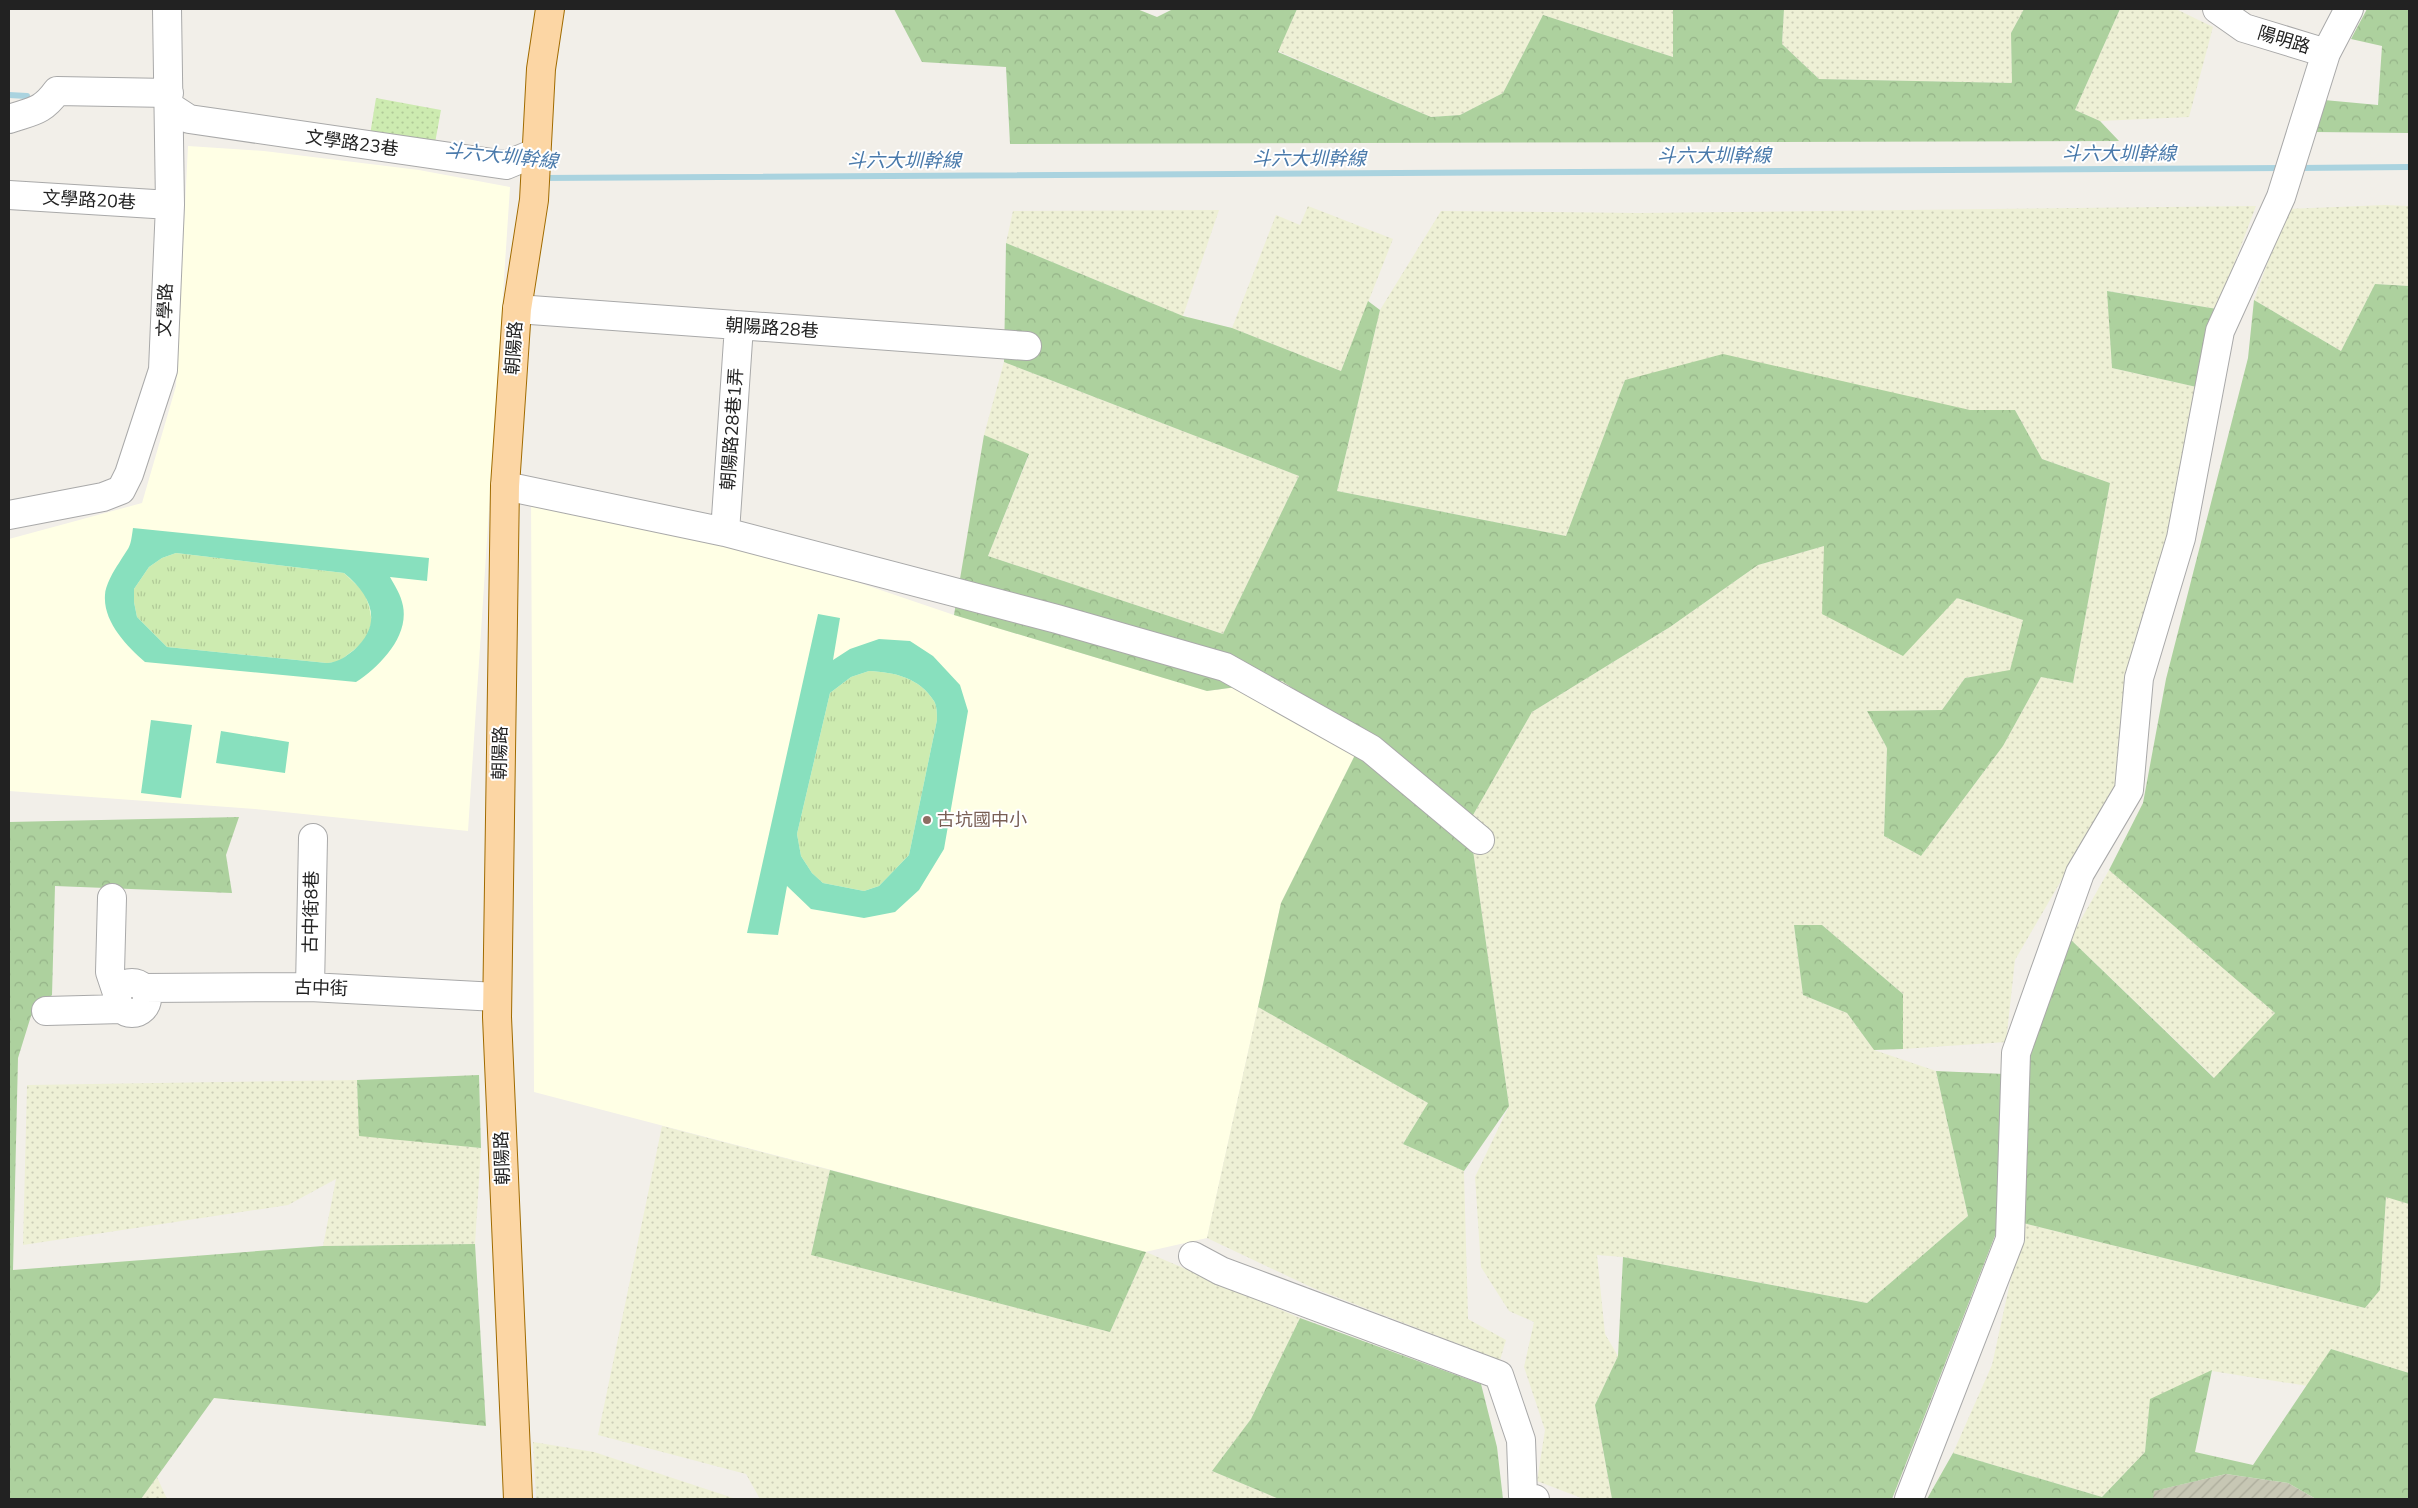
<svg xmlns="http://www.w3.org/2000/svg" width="2418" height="1508" font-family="'Nunito Sans','Noto Sans TC',sans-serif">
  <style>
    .education { fill: #ffffe5 }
    .construction { fill: url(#construction-furrows) }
    .farmland { fill: url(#farmland-dots) }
    .grass { fill: url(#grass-tufts) }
    .forest { fill: url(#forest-crowns) }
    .garden { fill: url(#garden-dots) }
    .pitch { fill: #88e0be; fill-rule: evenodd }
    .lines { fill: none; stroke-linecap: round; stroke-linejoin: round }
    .stream { stroke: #aad3df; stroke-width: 6 }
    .minor-casing { stroke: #a9a9a9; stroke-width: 30 }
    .major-casing { stroke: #a06b00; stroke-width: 30 }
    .minor { stroke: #fff; stroke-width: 28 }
    .major { stroke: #fcd6a4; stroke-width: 28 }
    .education-dot { fill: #8d6e63; stroke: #fff; stroke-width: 2 }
    .labels { text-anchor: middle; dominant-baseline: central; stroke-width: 4; stroke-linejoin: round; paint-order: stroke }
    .street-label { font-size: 18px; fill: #222; stroke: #fff }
    .education-label { font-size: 18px; fill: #785e54; stroke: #fff; text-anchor: start }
    .water-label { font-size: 19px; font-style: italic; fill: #4a7aab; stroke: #fff }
  </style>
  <defs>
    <pattern id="construction-furrows" width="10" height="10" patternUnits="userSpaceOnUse" patternTransform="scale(1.25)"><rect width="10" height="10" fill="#c7c7b4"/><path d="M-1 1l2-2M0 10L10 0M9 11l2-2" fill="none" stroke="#abab9a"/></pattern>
    <pattern id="farmland-dots" width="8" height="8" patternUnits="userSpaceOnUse" patternTransform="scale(1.25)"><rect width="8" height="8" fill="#eef0d5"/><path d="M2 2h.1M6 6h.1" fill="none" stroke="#ccceb7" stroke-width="1.8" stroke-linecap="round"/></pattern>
    <pattern id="grass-tufts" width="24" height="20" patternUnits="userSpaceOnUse" patternTransform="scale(1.25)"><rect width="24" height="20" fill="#cdebb0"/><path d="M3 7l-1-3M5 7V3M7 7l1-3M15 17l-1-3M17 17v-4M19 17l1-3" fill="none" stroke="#b0c997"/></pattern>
    <pattern id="forest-crowns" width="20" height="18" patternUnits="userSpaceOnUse" patternTransform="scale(1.25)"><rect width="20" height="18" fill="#add19e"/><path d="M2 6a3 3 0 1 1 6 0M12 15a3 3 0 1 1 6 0" fill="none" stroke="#95b388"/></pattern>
    <pattern id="garden-dots" width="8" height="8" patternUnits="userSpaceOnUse" patternTransform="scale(1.25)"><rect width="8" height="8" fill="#cdebb0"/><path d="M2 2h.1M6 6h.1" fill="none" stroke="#b0c997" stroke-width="1.8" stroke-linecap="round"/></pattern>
  </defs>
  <rect width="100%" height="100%" fill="#f2efe9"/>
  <path class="education" d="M 188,146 L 264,151 L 419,170 L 510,187 L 468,831 L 255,809 L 9,791 L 9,539 L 142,503 L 176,386 Z
    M 531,494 L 719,535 L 954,615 L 1207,691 L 1282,681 L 1364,737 L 1281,903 L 1207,1238 L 1145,1252 L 534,1092 Z"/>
  <path class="construction" d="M 2226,1474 L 2288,1483 L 2316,1499 L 2153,1499 L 2153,1491 Z"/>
  <path class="farmland" d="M 1297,9 L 1673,9 L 1673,57 L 1543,15 L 1503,93 L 1460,115 L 1431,117 L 1278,51 Z
    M 1784,9 L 2024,9 L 2011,33 L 2012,83 L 1819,79 L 1782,44 Z
    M 2120,9 L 2176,9 L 2213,27 L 2189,117 L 2100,121 L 2075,110 Z
    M 2385,205 L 2409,206 L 2409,286 L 2375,284 L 2341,351 L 2254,300 L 2287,209 Z
    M 1308,206 L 1393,239 L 1341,371 L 1232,328 L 1276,215 L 1300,225 Z
    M 2256,206 L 2217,309 L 2108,291 L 2112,368 L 2201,388 L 2119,781 L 2015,960 L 2006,1042 L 1903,1049 L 1903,994 L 1822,925 L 1794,925 L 1803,995 L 1847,1013 L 1874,1050 L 1936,1071 L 1968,1216 L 1867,1303 L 1623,1257 L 1597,1255 L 1605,1334 L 1618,1356 L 1595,1405 L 1612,1499 L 1584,1499 L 1537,1481 L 1545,1430 L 1524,1367 L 1534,1322 L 1509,1311 L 1481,1267 L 1475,1177 L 1509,1106 L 1469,822 L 1532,712 L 1670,627 L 1758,565 L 1824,546 L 1957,598 L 2023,620 L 2010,671 L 1965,678 L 1942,710 L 1867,711 L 1887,748 L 1884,836 L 1921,856 L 2003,746 L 2041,677 L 2073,683 L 2110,483 L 2042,459 L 2015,410 L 1970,410 L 1625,380 L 1566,536 L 1337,491 L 1380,310 L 1441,211 L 1638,213 Z
    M 1219,210 L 1183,316 L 1006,243 L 1013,211 Z
    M 1004,362 L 1299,476 L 1223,634 L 988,556 L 1029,455 L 984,435 Z
    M 2109,870 L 2275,1013 L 2215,1078 L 2070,939 Z
    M 1258,1007 L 1428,1103 L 1403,1144 L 1464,1171 L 1468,1319 L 1506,1340 L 1500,1360 L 1313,1288 L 1207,1238 Z
    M 357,1080 L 360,1135 L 481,1148 L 475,1244 L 323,1246 L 336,1179 L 288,1205 L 23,1245 L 27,1085 Z
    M 662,1126 L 830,1170 L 811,1255 L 1110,1332 L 1146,1252 L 1300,1318 L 1251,1419 L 1212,1471 L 1279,1499 L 760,1499 L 746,1474 L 598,1435 Z
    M 2386,1196 L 2409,1204 L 2409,1373 L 2331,1349 L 2308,1386 L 2212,1371 L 2151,1399 L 2145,1452 L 2102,1497 L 1953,1453 L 1992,1365 L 2023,1223 L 2365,1308 L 2380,1290 Z
    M 533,1442 L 594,1452 L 736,1499 L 536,1499 Z
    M 157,1477 L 167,1499 L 141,1499 Z"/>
  <path class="grass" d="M 176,553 L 344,573 L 364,592 L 369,606 L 372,622 L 367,636 L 359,646 L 338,662 L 327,663 L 167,647 L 137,617 L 134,602 L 134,589 L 149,567 L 162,558 Z
    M 869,671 C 894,672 920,678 934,701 C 937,706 937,714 937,720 L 909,855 L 879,886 L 864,891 L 823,883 L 812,873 L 801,856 L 797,834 L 830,693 L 851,677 Z"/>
  <path class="forest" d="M 894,9 L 1137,9 L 1157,17 L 1173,9 L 1297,9 L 1278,52 L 1431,117 L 1460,115 L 1503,93 L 1543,15 L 1673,57 L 1673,9 L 1784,9 L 1782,44 L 1819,79 L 2012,83 L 2011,33 L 2024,9 L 2120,9 L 2075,110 L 2100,121 L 2119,141 L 1010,144 L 1006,67 L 922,62 Z
    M 2367,9 L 2409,9 L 2409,133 L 2314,132 L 2324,100 L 2378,105 L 2382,46 L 2351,39 Z
    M 1006,243 L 1183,316 L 1232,328 L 1341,371 L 1368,301 L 1380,310 L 1337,491 L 1566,536 L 1625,380 L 1723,354 L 1970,410 L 2015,410 L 2042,459 L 2110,483 L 2073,683 L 2041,677 L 2003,746 L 1921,856 L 1884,836 L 1887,748 L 1867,711 L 1942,710 L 1965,678 L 2010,670 L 2023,620 L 1957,598 L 1903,656 L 1822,614 L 1824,546 L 1758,565 L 1670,627 L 1532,712 L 1469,822 L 1509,1106 L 1464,1171 L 1403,1144 L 1428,1103 L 1258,1007 L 1281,903 L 1364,737 L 1282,681 L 1207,691 L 954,615 L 984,435 L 1029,454 L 988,556 L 1223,634 L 1299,476 L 1004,362 Z
    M 2375,284 L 2409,286 L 2409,1204 L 2386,1197 L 2380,1290 L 2365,1308 L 2023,1223 L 2028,1052 L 2070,939 L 2214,1078 L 2275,1013 L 2109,870 L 2143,803 L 2166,679 L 2248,358 L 2254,300 L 2341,351 Z
    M 2107,291 L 2217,309 L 2201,388 L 2112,368 Z
    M 239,817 L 226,855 L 232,893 L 55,886 L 52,995 L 31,1016 L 18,1058 L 13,1270 L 323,1246 L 475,1244 L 486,1426 L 214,1398 L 141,1499 L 9,1499 L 9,822 Z
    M 1794,925 L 1822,925 L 1903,994 L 1903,1049 L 1874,1050 L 1847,1013 L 1803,995 Z
    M 1936,1071 L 2004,1074 L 1998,1228 L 1892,1499 L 1612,1499 L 1595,1405 L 1618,1356 L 1623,1257 L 1867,1303 L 1968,1216 Z
    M 479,1075 L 481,1148 L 359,1136 L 357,1080 Z
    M 830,1170 L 1146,1252 L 1110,1332 L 811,1255 Z
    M 1300,1318 L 1481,1384 L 1497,1447 L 1503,1499 L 1279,1499 L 1212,1471 L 1251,1419 Z
    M 2331,1349 L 2409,1373 L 2409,1499 L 2316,1499 L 2288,1483 L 2226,1474 L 2154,1491 L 2153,1499 L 1927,1499 L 1953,1453 L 2102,1497 L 2145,1452 L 2150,1399 L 2212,1370 L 2195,1452 L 2253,1465 Z"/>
  <path class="garden" d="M 376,98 L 441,110 L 435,143 L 370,135 Z"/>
  <path class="pitch" d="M 133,528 L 429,558 L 427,581 L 390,577 C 395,586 401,595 403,606 C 409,637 379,667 356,682 L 145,662 C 127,646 103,622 105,595 C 105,586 114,570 119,563 C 130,545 130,550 133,528 ZM 176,553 L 344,573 C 371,595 384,623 354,650 C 345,657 339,662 327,663 L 167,647 L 137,617 L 134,602 L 134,589 L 149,567 L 162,558 Z
    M 818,614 L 840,618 L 833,660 L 850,649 L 879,639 L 910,641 L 933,656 L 960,685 L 968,711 L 944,849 L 919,890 L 895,912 L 864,918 L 811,909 L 787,886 L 778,935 L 747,933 ZM 869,671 C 894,672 920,678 934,701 C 937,706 937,714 937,720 L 909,855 L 879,886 L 864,891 L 823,883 L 812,873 L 801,856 L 797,834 L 830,693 L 851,677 Z
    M 151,720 L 192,725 L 181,798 L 141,793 Z
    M 221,731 L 289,742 L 285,773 L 216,763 Z"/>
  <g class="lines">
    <path class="stream" d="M 9,95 L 27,96
      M 2298,168 L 2409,167
      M 541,178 L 2283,168"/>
    <defs>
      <path id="minor" d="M 2217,9 L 2244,28 L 2326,53
        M 169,106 L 189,119 L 506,165 L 535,153
        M 9,119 C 32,111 42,112 57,91 L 169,93
        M 9,195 L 170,205
        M 517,309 L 1027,346
        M 505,486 L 725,532 L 1057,619 L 1225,667 L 1371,749 L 1480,840
        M 9,515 L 103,497 L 121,490 L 129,474 L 163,370 L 170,205 L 167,9
        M 725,532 L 739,326
        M 112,898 L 110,972 L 117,993
        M117 998a15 15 0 1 1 30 0a15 15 0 1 1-30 0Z
        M 310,987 L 313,838
        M 144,988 L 310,987 L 497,997
        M 46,1011 L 122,1009
        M 1193,1256 L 1221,1271 L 1499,1375 L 1521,1440 L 1523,1496 L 1535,1499
        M 1909,1499 L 2010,1239 L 2016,1053 L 2080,873 L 2129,790 L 2139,678 L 2181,538 L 2220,331 L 2281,197 L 2326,53 L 2349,9"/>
      <path id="major" d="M 518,1499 L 497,1017 L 505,486 L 517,309 L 534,200 L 541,69 L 550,9"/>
    </defs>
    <use href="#minor" class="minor-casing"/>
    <use href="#major" class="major-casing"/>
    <use href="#minor" class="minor"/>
    <use href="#major" class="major"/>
  </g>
  <circle class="education-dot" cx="927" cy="820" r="5"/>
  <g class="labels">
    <g class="street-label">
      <text transform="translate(2284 40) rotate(17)">陽明路</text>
      <text transform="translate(352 143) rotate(8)">文學路23巷</text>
      <text transform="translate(89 200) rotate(3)">文學路20巷</text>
      <text transform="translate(165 310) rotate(-88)">文學路</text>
      <text transform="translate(772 328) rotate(4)">朝陽路28巷</text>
      <text transform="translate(514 348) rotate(-86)">朝陽路</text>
      <text transform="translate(732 429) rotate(-86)">朝陽路28巷1弄</text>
      <text transform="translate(500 753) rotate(-89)">朝陽路</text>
      <text transform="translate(311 912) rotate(-89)">古中街8巷</text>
      <text transform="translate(321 988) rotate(2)">古中街</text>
      <text transform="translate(502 1158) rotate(-92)">朝陽路</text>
    </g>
    <g class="education-label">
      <text x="937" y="820">古坑國中小</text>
    </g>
    <g class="water-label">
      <text x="2119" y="154">斗六大圳幹線</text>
      <text transform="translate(501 156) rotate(6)">斗六大圳幹線</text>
      <text x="1714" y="156">斗六大圳幹線</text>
      <text x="1309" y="159">斗六大圳幹線</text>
      <text x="904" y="161">斗六大圳幹線</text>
    </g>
  </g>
  <rect width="2418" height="1508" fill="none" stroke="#222222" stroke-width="20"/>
</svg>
